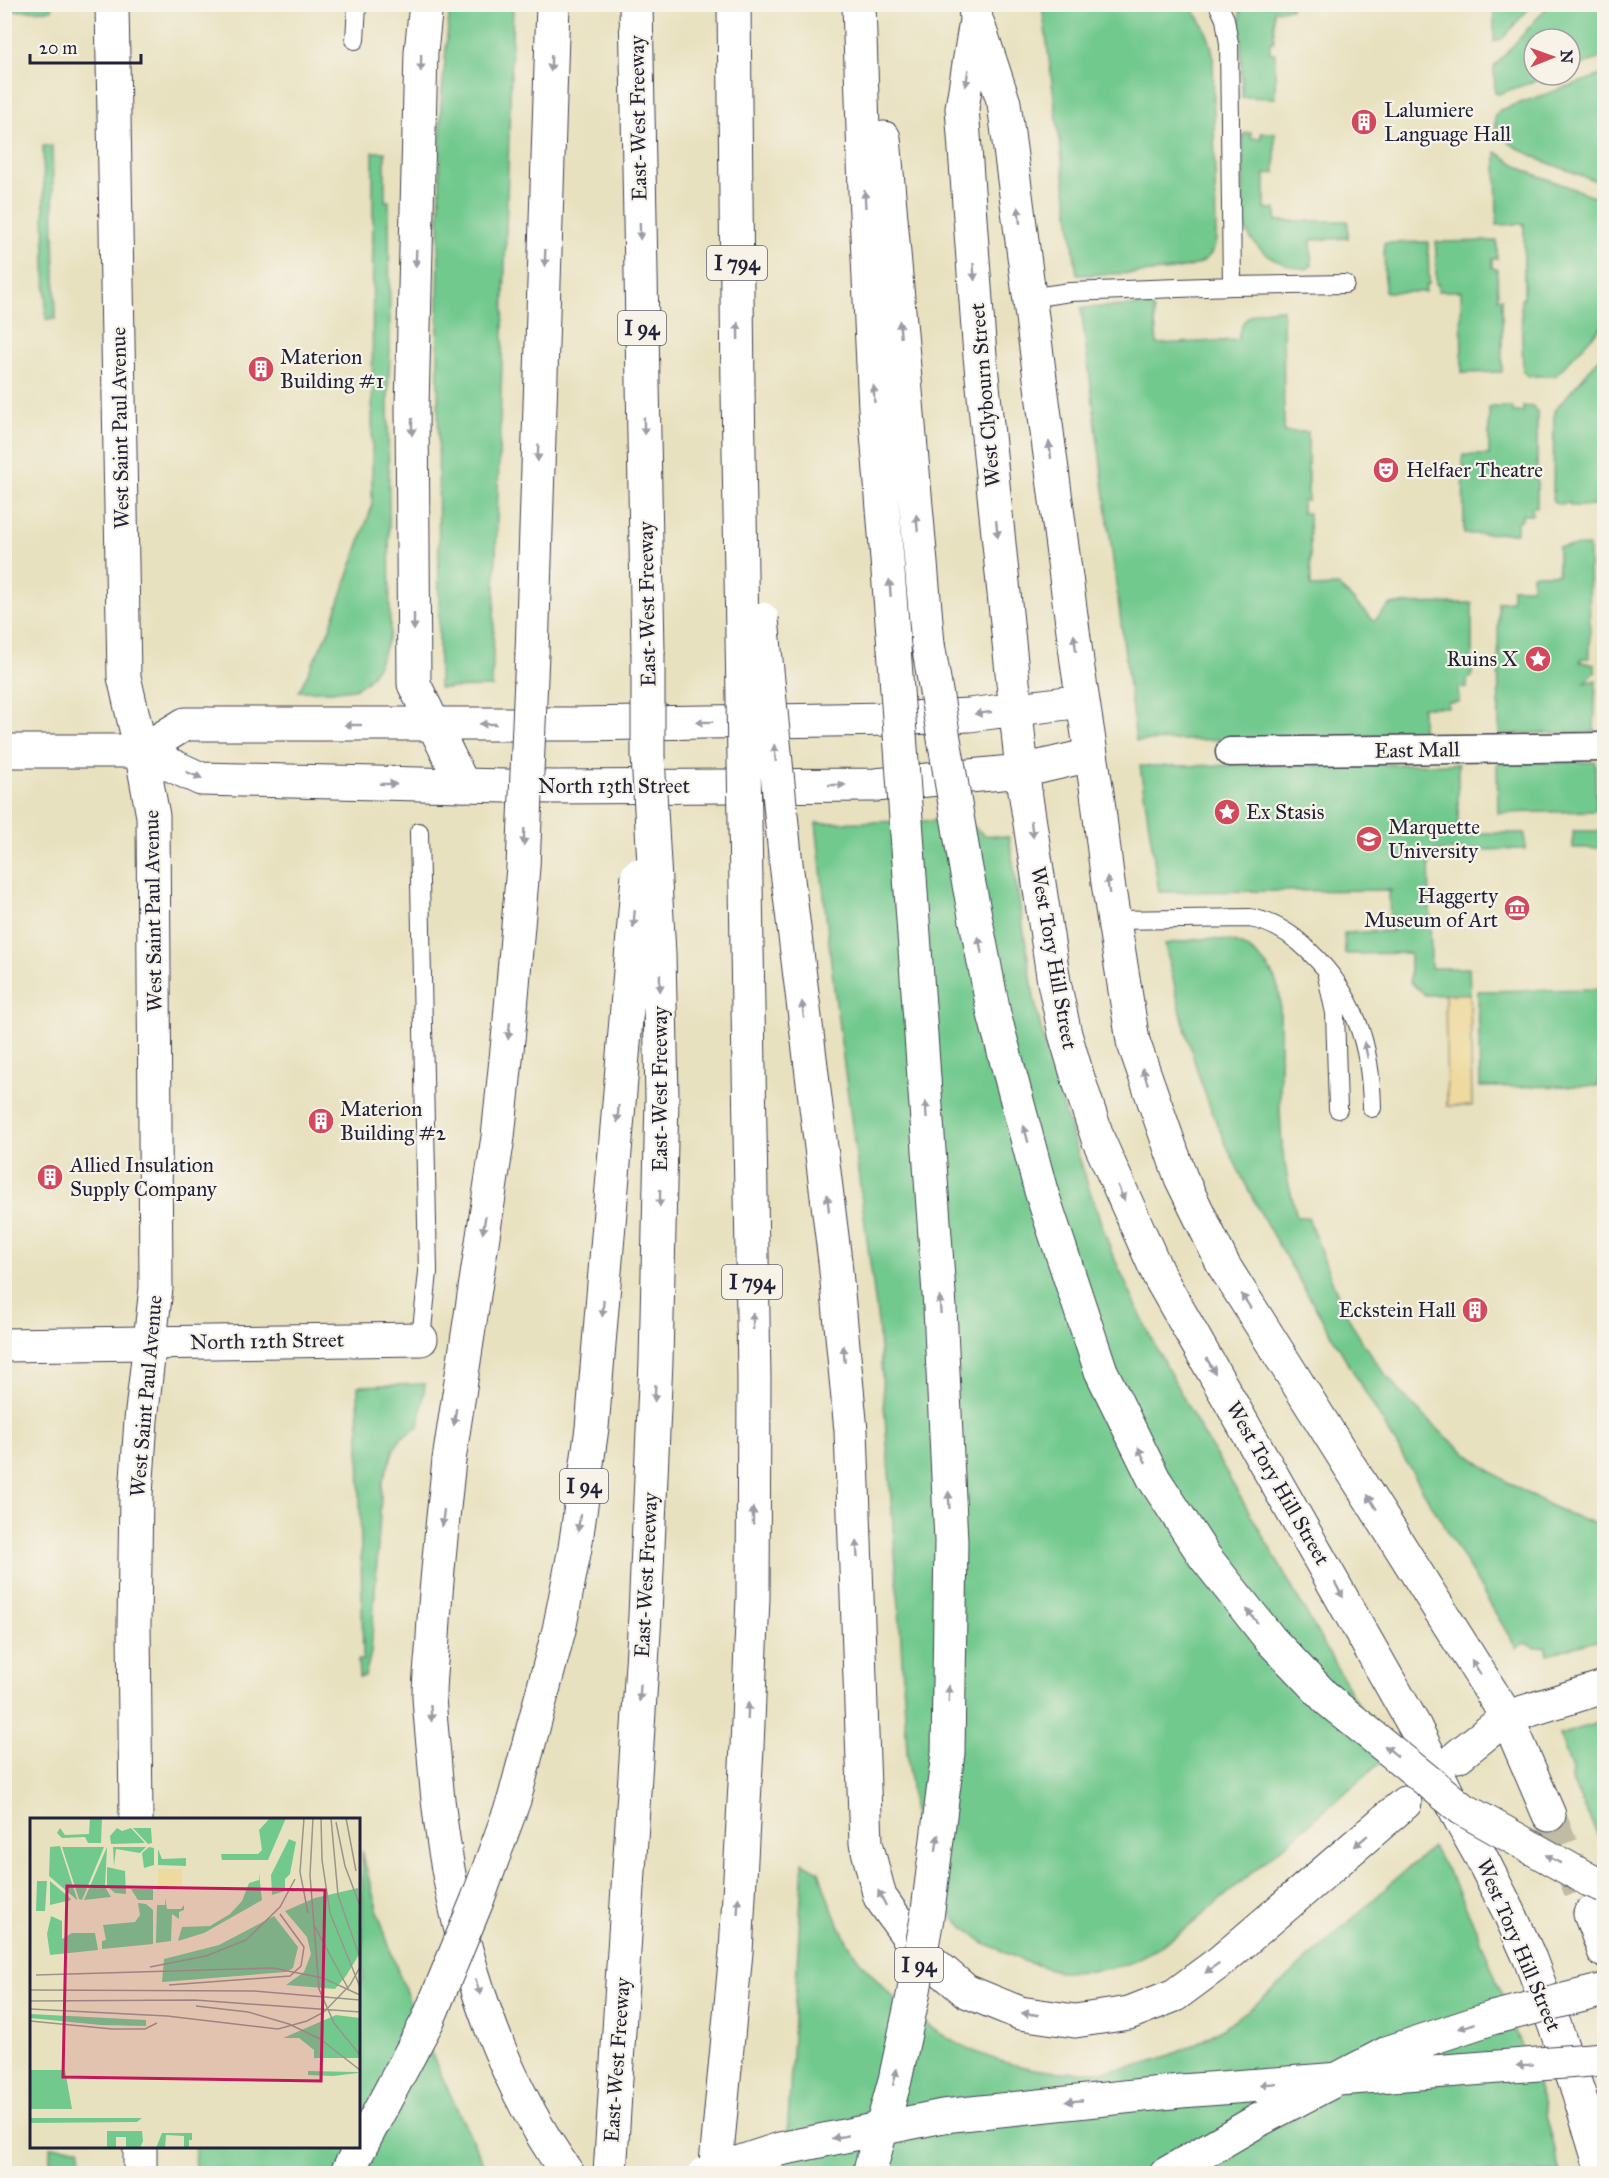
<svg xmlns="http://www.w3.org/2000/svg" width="1609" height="2178" font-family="'IM FELL Great Primer',serif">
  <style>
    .green { fill: #72c98e; stroke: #4a7664; stroke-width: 1.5 }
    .sand { fill: #eeda9e; stroke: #887e6c; stroke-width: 1.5 }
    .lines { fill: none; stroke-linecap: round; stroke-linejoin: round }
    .tertiary-tunnel { stroke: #c0bba5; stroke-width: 33; stroke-dasharray: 33 16; stroke-linecap: butt }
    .service-casing { stroke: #403f4f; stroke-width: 20 }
    .pedestrian-casing { stroke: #403f4f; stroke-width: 31 }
    .minor-casing { stroke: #403f4f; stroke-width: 35 }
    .tertiary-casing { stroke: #403f4f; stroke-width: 35 }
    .motorway-casing { stroke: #403f4f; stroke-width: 35 }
    .service { stroke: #fff; stroke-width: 18 }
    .pedestrian { stroke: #fff; stroke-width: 28 }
    .minor { stroke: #fff; stroke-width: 33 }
    .tertiary { stroke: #fff; stroke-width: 33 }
    .motorway { stroke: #fff; stroke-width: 33 }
    .motorway-bridge-casing { stroke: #403f4f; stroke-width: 35; stroke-linecap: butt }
    .motorway-bridge { stroke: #fff; stroke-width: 33 }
    .oneway { fill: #9c9ca7 }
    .labels { text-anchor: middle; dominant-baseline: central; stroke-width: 4.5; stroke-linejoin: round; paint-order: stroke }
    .shield { fill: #f7f3e8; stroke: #62616f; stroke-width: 1.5 }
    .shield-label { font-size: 20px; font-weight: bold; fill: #22223b }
    .poi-label { font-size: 21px; fill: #22223b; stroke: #f7f3e8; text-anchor: start }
    .street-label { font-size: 21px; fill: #22223b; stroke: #f7f3e8 }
    .inset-road { fill: none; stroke: #99958a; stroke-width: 1.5 }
    .view { fill: #c2185b; fill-opacity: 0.15; stroke: #c2185b; stroke-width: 3 }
    .inset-edge { fill: none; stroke: #22223b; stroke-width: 3 }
  </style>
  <rect width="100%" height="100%" fill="#f7f3e8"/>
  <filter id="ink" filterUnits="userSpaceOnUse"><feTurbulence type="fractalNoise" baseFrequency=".0167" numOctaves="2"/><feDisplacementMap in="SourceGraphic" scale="12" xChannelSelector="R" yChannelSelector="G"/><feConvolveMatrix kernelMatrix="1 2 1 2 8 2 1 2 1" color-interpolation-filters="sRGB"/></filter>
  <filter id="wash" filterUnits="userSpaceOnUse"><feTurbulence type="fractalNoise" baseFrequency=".008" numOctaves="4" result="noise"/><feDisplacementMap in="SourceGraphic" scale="24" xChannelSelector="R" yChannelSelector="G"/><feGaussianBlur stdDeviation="1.35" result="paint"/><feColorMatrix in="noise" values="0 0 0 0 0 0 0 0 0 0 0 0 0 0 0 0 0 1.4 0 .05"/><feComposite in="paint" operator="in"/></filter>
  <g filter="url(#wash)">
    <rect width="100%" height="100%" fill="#e8e1bf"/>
    <path class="green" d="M 4,5 L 52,5 L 52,10 L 5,11 Z
      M 450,5 L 513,5 L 492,687 L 439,688 L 438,313 L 441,105 Z
      M 1042,5 L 1188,5 C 1202,18 1209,35 1213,54 L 1216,236 C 1216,248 1211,257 1200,263 C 1178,274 1104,274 1077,275 Z
      M 1240,5 L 1291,5 L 1291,9 L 1274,10 L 1274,42 L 1270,42 L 1270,53 L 1275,53 L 1275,98 L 1242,97 Z
      M 1383,5 L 1383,4 L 1467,5 L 1466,9 L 1452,9 L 1452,7 L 1383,8 Z
      M 1487,5 L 1532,5 L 1503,38 L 1494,42 L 1494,8 L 1488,8 Z
      M 1549,5 L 1604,5 L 1604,57 L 1570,69 L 1570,39 L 1534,39 L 1534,75 L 1552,75 L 1498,94 L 1495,93 L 1494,67 Z
      M 1604,74 L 1604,184 L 1543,161 L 1514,146 L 1496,133 L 1495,116 L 1500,110 Z
      M 1246,133 L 1251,133 L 1251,138 L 1261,138 L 1261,133 L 1275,133 L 1275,173 L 1265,174 L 1265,209 L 1276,209 L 1276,221 L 1348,221 L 1348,238 L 1311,240 L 1312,265 L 1307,269 C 1280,268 1247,247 1243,218 L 1243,135 Z
      M 43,146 L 52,146 L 56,319 L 46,319 Z
      M 373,152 L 385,152 L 385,201 L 389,201 L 390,351 L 388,402 L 390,633 C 384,651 376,680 356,688 C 346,692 311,691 299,691 L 330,628 L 372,506 Z
      M 1496,152 L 1526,171 L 1604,200 L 1604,324 L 1555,376 L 1528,376 L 1523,372 L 1521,299 L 1524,298 L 1524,224 L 1497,225 Z
      M 1497,241 L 1497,259 L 1492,259 L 1492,268 L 1497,269 L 1498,298 L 1502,298 L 1502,372 L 1462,373 L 1461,291 L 1438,291 L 1438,284 L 1436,284 L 1436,242 Z
      M 1428,242 L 1429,284 L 1426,285 L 1425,292 L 1385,292 L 1384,243 Z
      M 1150,305 L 1154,311 L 1157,344 L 1238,340 C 1241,312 1258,310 1283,309 L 1284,432 L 1308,432 L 1308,501 L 1302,501 L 1302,513 L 1309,513 L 1311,587 L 1339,586 L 1374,621 L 1391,604 L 1472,603 L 1472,677 L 1467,679 L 1467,688 L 1458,688 L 1459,702 L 1448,702 L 1448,707 L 1422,707 L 1422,736 L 1136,741 L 1081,308 Z
      M 1604,353 L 1604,506 L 1570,506 L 1570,503 L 1557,504 L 1553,501 L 1554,411 Z
      M 1534,406 L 1537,412 L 1537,507 L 1532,507 L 1532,515 L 1522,515 L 1522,520 L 1517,521 L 1517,533 L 1464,534 L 1463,455 L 1489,455 L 1489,407 L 1513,407 L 1513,412 L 1523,412 L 1523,407 Z
      M 1589,546 L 1590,658 L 1582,658 L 1580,662 L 1595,664 L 1595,673 L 1593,673 L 1585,683 L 1596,680 L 1594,732 L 1499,734 L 1498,602 L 1512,601 L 1512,588 L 1532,588 L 1532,574 L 1558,574 L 1558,547 Z
      M 1595,762 L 1596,811 L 1498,813 L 1497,763 Z
      M 1458,764 L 1458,833 L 1525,833 L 1525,849 L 1429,851 L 1431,968 L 1469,968 L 1470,994 L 1425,995 L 1410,982 L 1410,953 L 1345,954 L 1344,933 L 1393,931 L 1392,929 L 1390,929 L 1389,892 L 1391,892 L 1391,890 L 1159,892 L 1140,766 Z
      M 966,820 L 984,835 L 1009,837 L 1035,1003 L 1048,1058 L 1089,1189 L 1112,1253 L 1152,1340 L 1198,1425 L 1258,1527 L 1387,1757 L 1185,1930 L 1154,1950 L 1125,1965 L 1093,1971 L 1060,1972 L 1023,1961 L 983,1942 L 954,1919 L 919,1861 L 907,1752 L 899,1607 L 878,1323 L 834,989 L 816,823 Z
      M 1573,831 L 1604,831 L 1604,848 L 1573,848 Z
      M 1201,939 C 1212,939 1223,939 1234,942 C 1257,950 1277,972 1280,997 L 1280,1111 L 1282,1146 L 1288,1181 L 1297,1217 L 1308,1217 C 1322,1254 1334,1291 1353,1326 C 1401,1413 1509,1500 1604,1526 L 1604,1639 L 1548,1654 L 1545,1646 L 1536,1648 L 1525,1643 L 1516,1648 L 1272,1234 C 1246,1186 1221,1139 1203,1088 C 1187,1041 1176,993 1165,944 Z
      M 1598,989 L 1599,1086 L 1480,1087 L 1478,991 Z
      M 425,1384 L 419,1427 L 402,1437 L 395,1447 L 382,1483 L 371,1653 L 365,1676 L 359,1677 L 358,1660 L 363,1660 L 358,1386 Z
      M 1604,1721 L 1604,1846 L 1603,1846 L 1571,1779 L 1572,1769 L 1559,1735 Z
      M 1432,1847 L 1453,1880 L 1479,1935 L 1542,2099 L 1561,2173 L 785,2174 L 803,1862 L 819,1871 C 828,1900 838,1929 855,1954 C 860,1963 869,1971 875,1978 C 961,2077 1098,2102 1212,2035 C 1251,2011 1284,1980 1318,1950 C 1356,1915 1394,1881 1432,1847 Z
      M 362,1851 C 387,1963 437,2072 489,2173 L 196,2173 L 195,2147 L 358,2146 L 358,1984 L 363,1979 Z
      M 50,2147 L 80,2147 L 81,2173 L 50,2173 Z"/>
    <path class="sand" d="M 1445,994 L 1470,994 L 1472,1106 L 1447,1106 Z"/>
  </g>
  <g filter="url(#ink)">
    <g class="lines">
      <path class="tertiary-tunnel" d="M 1549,1815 L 1590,1914"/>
      <defs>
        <path id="service" d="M 355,40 L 357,4
          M 1232,286 L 1345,284
          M 1029,298 L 1070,292 L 1232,286 L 1229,44 L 1225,19 L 1218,4
          M 419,832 L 428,1272 L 421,1339
          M 1114,920 L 1250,918 C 1274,922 1292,934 1309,951 C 1355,995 1371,1045 1372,1108
          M 1327,976 L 1335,1013 L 1338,1109"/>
        <path id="pedestrian" d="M 1230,752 L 1604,747"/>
        <path id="minor" d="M 4,1345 L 421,1339"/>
        <path id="tertiary" d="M 112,4 L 124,677 L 141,751 L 153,816 L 156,1288 L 141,1420 L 136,1494 L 134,1625 L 136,1820
          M 975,4 L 976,20 L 962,108 L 980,356 L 1022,771 L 1054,982 L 1065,1034 L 1078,1078 L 1098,1139 L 1159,1276 L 1415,1727 L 1463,1825 L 1480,1855 L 1509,1912 L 1530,1959 L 1553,2021 L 1578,2091 L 1603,2174
          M 978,24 L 1004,103 L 1078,669 L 1097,793 L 1108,883 L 1133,1041 L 1181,1178 L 1224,1266 L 1507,1717 L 1549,1815
          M 4,751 L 141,751 L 201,779 L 552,787 L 875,785 L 1022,771 L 1091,755
          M 141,751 L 185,724 L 577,724 L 891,719 L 969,715 L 1083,701
          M 1458,1756 L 1507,1717 L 1604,1687
          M 1590,1914 L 1604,1951
          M 140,2146 L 140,2174"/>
        <path id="motorway" d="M 426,4 L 421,52 L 412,407 L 414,684 L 463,785
          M 636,4 L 648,652
          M 734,4 L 738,389
          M 859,4 L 865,192 L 875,408 L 894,647
          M 884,138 L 928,644
          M 532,653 L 553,4
          M 835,1261 L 851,1431 L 866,1843 L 880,1897 L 917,1949 L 966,1991 L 1020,2013 L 1075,2021 L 1129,2013 L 1175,1995 L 1221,1961 L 1405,1803
          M 449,1460 C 443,1519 436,1578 433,1637 C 432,1656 429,1676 429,1696 C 430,1715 432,1735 434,1755 C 444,1898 483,2056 568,2174
          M 1166,2174 L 1259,2120"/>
      </defs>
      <use href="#service" class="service-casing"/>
      <use href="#pedestrian" class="pedestrian-casing"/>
      <use href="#minor" class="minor-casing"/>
      <use href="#tertiary" class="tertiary-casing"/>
      <use href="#motorway" class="motorway-casing"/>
      <use href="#service" class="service"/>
      <use href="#pedestrian" class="pedestrian"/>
      <use href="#minor" class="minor"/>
      <use href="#tertiary" class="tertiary"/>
      <use href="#motorway" class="motorway"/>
      <defs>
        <path id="motorway-bridge" d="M 762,619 L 785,855 L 835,1261
          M 928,644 L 966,869 L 994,1014 L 1041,1191 L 1101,1371 L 1154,1479 L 1205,1557 L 1270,1639 L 1328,1700 L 1461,1808 L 1589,1880 L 1604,1886
          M 449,1460 L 498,1137 L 510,1020 L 523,867 L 532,653
          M 1259,2120 L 1389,2052 L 1492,2018 L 1604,1990
          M 346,2174 L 428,2020 L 477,1901 L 514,1800 L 559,1630 L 575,1548 L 592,1428 L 638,875
          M 610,2174 L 645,1616 L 656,1361 L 662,1097 L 659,954 L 648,756 L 648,652
          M 704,2174 L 780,2149 L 943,2116 L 1181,2091 L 1604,2059
          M 715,2174 L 736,1952 L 747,1747 L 753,1597 L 754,1379 L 738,389
          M 869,2174 L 895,2080 L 913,1996 L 927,1918 L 948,1753 L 951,1541 L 940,1308 L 894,647"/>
      </defs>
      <use href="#motorway-bridge" class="motorway-bridge-casing"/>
      <use href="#motorway-bridge" class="motorway-bridge"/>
    </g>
    <defs><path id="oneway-solid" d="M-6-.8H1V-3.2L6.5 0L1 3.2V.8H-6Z" transform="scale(1.5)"/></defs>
    <g class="oneway">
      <use href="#oneway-solid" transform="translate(421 63) rotate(91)"/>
      <use href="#oneway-solid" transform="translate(551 63) rotate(92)"/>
      <use href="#oneway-solid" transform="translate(967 78) rotate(99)"/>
      <use href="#oneway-solid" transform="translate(865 199) rotate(-93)"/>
      <use href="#oneway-solid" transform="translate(1019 215) rotate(-97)"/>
      <use href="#oneway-solid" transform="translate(640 231) rotate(89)"/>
      <use href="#oneway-solid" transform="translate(416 258) rotate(92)"/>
      <use href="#oneway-solid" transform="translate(545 258) rotate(92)"/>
      <use href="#oneway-solid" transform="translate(974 272) rotate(86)"/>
      <use href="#oneway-solid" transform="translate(900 329) rotate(-95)"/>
      <use href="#oneway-solid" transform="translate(738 331) rotate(-91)"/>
      <use href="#oneway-solid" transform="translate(874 394) rotate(-93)"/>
      <use href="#oneway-solid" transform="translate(644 426) rotate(89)"/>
      <use href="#oneway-solid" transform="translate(412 427) rotate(90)"/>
      <use href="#oneway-solid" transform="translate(1050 450) rotate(-97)"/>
      <use href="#oneway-solid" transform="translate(538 453) rotate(92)"/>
      <use href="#oneway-solid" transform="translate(917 523) rotate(-95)"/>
      <use href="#oneway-solid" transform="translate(997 529) rotate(84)"/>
      <use href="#oneway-solid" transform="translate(890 588) rotate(-95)"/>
      <use href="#oneway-solid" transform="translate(414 622) rotate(90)"/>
      <use href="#oneway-solid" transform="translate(1075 643) rotate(-97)"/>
      <use href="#oneway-solid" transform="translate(983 713) rotate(174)"/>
      <use href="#oneway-solid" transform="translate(704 722) rotate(179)"/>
      <use href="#oneway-solid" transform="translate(488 724) rotate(180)"/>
      <use href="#oneway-solid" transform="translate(353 725) rotate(180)"/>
      <use href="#oneway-solid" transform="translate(775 753) rotate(-96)"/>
      <use href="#oneway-solid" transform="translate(194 775) rotate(22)"/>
      <use href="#oneway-solid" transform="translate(388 784) rotate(1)"/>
      <use href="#oneway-solid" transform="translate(837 785)"/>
      <use href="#oneway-solid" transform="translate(1032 829) rotate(82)"/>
      <use href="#oneway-solid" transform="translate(524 837) rotate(92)"/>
      <use href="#oneway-solid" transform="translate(1108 885) rotate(-98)"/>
      <use href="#oneway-solid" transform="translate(634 919) rotate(95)"/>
      <use href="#oneway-solid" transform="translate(980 945) rotate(-101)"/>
      <use href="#oneway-solid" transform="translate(660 983) rotate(89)"/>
      <use href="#oneway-solid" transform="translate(803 1010) rotate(-97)"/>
      <use href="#oneway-solid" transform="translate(509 1031) rotate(96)"/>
      <use href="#oneway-solid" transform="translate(1366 1050) rotate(-102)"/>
      <use href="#oneway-solid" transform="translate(1145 1076) rotate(-109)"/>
      <use href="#oneway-solid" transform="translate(926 1110) rotate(-94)"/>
      <use href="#oneway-solid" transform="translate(618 1114) rotate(94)"/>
      <use href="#oneway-solid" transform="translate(1026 1134) rotate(-105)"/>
      <use href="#oneway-solid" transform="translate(1121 1193) rotate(67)"/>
      <use href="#oneway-solid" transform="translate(660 1198) rotate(91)"/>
      <use href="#oneway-solid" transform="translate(828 1203) rotate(-97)"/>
      <use href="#oneway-solid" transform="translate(484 1225) rotate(99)"/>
      <use href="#oneway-solid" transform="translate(1246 1301) rotate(-122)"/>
      <use href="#oneway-solid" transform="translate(940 1305) rotate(-94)"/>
      <use href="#oneway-solid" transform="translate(603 1308) rotate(95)"/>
      <use href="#oneway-solid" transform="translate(753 1321) rotate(-91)"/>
      <use href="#oneway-solid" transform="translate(844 1354) rotate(-95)"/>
      <use href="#oneway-solid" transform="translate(1211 1366) rotate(60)"/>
      <use href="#oneway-solid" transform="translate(655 1393) rotate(93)"/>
      <use href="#oneway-solid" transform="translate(455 1417) rotate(98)"/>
      <use href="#oneway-solid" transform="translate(1142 1455) rotate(-116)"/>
      <use href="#oneway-solid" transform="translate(949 1500) rotate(-93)"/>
      <use href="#oneway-solid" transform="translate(1372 1502) rotate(-122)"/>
      <use href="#oneway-solid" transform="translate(753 1516) rotate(-90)"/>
      <use href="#oneway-solid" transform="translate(443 1518) rotate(96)"/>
      <use href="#oneway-solid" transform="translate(579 1523) rotate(98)"/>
      <use href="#oneway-solid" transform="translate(857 1549) rotate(-93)"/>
      <use href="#oneway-solid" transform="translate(1339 1590) rotate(61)"/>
      <use href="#oneway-solid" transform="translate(1252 1616) rotate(-128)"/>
      <use href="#oneway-solid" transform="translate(1476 1667) rotate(-122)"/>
      <use href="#oneway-solid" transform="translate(640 1693) rotate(94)"/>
      <use href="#oneway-solid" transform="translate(949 1694) rotate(-89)"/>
      <use href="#oneway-solid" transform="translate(748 1711) rotate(-88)"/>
      <use href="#oneway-solid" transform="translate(431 1713) rotate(86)"/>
      <use href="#oneway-solid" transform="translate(1391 1751) rotate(-141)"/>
      <use href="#oneway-solid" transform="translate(1361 1841) rotate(139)"/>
      <use href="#oneway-solid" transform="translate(937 1843) rotate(-82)"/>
      <use href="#oneway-solid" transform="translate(1553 1859) rotate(-151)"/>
      <use href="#oneway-solid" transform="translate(882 1898) rotate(-117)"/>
      <use href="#oneway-solid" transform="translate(738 1906) rotate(-87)"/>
      <use href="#oneway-solid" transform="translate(1212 1968) rotate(144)"/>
      <use href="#oneway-solid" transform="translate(478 1987) rotate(71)"/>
      <use href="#oneway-solid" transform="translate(1030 2014) rotate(-172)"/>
      <use href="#oneway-solid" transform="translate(1467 2026) rotate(162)"/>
      <use href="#oneway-solid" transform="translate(1525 2065) rotate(176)"/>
      <use href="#oneway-solid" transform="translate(895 2077) rotate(-77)"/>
      <use href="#oneway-solid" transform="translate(1268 2084) rotate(175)"/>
      <use href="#oneway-solid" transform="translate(1074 2101) rotate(175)"/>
      <use href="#oneway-solid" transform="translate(840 2137) rotate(169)"/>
    </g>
  </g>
  <defs>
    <symbol id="building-disc" viewBox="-11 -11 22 22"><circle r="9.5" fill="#d1495b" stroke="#f7f3e8"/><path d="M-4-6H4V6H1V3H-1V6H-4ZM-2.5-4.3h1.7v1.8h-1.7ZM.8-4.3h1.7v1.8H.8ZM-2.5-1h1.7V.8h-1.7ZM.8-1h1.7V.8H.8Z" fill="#fff"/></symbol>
    <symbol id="theatre-disc" viewBox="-11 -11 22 22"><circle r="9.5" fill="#d1495b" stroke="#f7f3e8"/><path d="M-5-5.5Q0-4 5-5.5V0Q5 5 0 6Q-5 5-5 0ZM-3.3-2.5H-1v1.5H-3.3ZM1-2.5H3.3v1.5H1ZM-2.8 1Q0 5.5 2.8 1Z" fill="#fff"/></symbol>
    <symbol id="sight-disc" viewBox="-11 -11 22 22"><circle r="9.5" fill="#d1495b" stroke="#f7f3e8"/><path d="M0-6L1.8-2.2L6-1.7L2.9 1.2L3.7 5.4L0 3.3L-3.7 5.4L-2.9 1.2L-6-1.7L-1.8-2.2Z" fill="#fff"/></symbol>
    <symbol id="university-disc" viewBox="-11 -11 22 22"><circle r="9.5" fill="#d1495b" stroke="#f7f3e8"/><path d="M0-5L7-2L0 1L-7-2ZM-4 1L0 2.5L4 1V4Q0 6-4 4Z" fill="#fff"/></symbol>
    <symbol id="museum-disc" viewBox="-11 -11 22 22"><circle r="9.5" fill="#d1495b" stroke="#f7f3e8"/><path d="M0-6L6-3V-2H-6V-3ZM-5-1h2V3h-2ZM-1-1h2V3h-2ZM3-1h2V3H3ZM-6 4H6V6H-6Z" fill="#fff"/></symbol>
  </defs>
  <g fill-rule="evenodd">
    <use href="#building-disc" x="1349" y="107" width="30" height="30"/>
    <use href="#building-disc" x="246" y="354" width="30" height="30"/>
    <use href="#theatre-disc" x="1371" y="455" width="30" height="30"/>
    <use href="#sight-disc" x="1523" y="644" width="30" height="30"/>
    <use href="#sight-disc" x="1212" y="797" width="30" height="30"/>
    <use href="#university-disc" x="1354" y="824" width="30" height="30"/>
    <use href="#museum-disc" x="1502" y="893" width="30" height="30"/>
    <use href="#building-disc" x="306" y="1106" width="30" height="30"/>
    <use href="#building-disc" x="35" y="1162" width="30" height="30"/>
    <use href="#building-disc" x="1460" y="1295" width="30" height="30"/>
  </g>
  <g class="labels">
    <g class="shield">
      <rect x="707" y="246" width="60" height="34" rx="4.5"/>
      <rect x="618" y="311" width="48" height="34" rx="4.5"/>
      <rect x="722" y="1265" width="60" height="34" rx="4.5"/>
      <rect x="560" y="1469" width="48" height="34" rx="4.5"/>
      <rect x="895" y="1948" width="48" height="34" rx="4.5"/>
    </g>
    <g class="shield-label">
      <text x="737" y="263">I 794</text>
      <text x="642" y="328">I 94</text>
      <text x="752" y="1282">I 794</text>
      <text x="584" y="1486">I 94</text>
      <text x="919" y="1965">I 94</text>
    </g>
    <g class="poi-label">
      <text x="1384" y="110">Lalumiere<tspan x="1384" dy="24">Language Hall</tspan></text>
      <text x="280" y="357">Materion<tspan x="280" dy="24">Building #1</tspan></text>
      <text x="1406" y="470">Helfaer Theatre</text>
      <text x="1518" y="659" text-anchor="end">Ruins X</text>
      <text x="1246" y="812">Ex Stasis</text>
      <text x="1388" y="827">Marquette<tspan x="1388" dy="24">University</tspan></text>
      <text x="1498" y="896" text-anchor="end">Haggerty<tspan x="1498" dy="24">Museum of Art</tspan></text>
      <text x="340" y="1109">Materion<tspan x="340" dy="24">Building #2</tspan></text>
      <text x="70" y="1165">Allied Insulation<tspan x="70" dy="24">Supply Company</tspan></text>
      <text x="1456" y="1310" text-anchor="end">Eckstein Hall</text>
    </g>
    <g class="street-label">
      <text transform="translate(638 118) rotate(-91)">East-West Freeway</text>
      <text transform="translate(985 395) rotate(-95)">West Clybourn Street</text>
      <text transform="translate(120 428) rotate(-91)">West Saint Paul Avenue</text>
      <text transform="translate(647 604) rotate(-91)">East-West Freeway</text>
      <text transform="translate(1417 750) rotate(-1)">East Mall</text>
      <text x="614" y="786">North 13th Street</text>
      <text transform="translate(153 911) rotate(-91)">West Saint Paul Avenue</text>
      <text transform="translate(1054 958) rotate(80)">West Tory Hill Street</text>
      <text transform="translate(660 1089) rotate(-90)">East-West Freeway</text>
      <text transform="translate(267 1341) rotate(-1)">North 12th Street</text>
      <text transform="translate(146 1396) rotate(-85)">West Saint Paul Avenue</text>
      <text transform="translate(1278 1483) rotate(60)">West Tory Hill Street</text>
      <text transform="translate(646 1575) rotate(-87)">East-West Freeway</text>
      <text transform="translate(1519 1945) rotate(67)">West Tory Hill Street</text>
      <text transform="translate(617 2060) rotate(-86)">East-West Freeway</text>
    </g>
  </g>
  <g transform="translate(30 1818)">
    <rect width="330" height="330" fill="#e8e1bf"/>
    <path d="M 60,0 L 72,0 L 71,25 L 58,25 L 55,19 L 32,20 L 27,15 L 30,10 L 35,17 L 59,16 ZM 240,0 L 256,0 L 238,42 L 192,42 L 191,36 L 228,36 L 232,32 L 229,12 ZM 87,10 L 92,13 L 101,10 L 115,25 L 81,26 L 80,18 ZM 103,10 L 121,10 L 122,25 L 118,26 ZM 259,21 L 266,24 L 260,56 L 255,61 L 255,73 L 242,77 L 241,57 ZM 30,28 L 47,81 L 47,82 L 19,58 L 20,29 ZM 32,29 L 74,29 L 52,82 L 49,81 ZM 77,29 L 75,69 L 81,79 L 54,82 ZM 83,29 L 116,29 L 110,35 L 86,31 L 84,48 ZM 119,29 L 124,30 L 124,47 L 114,50 L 112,35 ZM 128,31 L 132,41 L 156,40 L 156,48 L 128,47 ZM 77,49 L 95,53 L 96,76 L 85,75 L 77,68 ZM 229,55 L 232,82 L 174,115 L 148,123 L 152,109 L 180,108 L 200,96 L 212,83 L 219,65 L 229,62 ZM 7,63 L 17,63 L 15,93 L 6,93 ZM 20,63 L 40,80 L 41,82 L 20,87 ZM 328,70 L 330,135 L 316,158 L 305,171 L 256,167 L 274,154 L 281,136 L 277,119 L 255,93 L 285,80 ZM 101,71 L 123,71 L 123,82 L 108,82 ZM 135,80 L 137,91 L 151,91 L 154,87 L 154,92 L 149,94 L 149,101 L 142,96 L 141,123 L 126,125 L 127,87 L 135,87 ZM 108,85 L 116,86 L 123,92 L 123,126 L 72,131 L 72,123 L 76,122 L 73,107 L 105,104 L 110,97 ZM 21,98 L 32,103 L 32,121 L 42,115 L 65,115 L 68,132 L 20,137 L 17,116 ZM 244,98 L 268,129 L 263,150 L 256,154 L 132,164 L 134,141 L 189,127 ZM 0,196 L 116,202 L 116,208 L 71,207 L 0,200 ZM 306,197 L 330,200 L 330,240 L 284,240 L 284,232 L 269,220 L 253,220 ZM 0,252 L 35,252 L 42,291 L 0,291 ZM 278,253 L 328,254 L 328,255 L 303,258 L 278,257 ZM 0,300 L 112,300 L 107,304 L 0,305 ZM 77,313 L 112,313 L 113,323 L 110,330 L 96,330 L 96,319 L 86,319 L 86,329 L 77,329 ZM 132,315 L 162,315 L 162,322 L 159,322 L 159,330 L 154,330 L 154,318 L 136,317 L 135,330 L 126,330 Z" fill="#72c98e"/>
    <path d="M 128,51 L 152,51 L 152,68 L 128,68 Z" fill="#eeda9e"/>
    <path class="inset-road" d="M 274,0 L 270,54 L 278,95M 283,0 L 280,57 L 289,171 L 304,205 L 330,237M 291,0 L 292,42 L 300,95 L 330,169M 301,0 L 308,77 L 330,140M 316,0 L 326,53M 306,4 L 315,48 L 330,88M 285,109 L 319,172M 120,149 L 176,138 L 216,122 L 250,89 L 265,61M 6,157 L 243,150 L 293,160 L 330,177M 139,167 L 260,158 L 271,148 L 274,129 L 250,96M 0,172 L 224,173 L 330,182M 0,183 L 165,182 L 330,194M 166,188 L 218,194 L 259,206 L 290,221 L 330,252M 0,191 L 137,198 L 248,211 L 277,203 L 294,194 L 320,167 L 330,149M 0,203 L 82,211 L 115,211 L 127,205"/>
    <path class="view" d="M 37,68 L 295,72 L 291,263 L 33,259 Z"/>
    <rect width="330" height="330" class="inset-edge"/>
  </g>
  <rect width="1609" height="2178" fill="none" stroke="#f7f3e8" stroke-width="24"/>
  <g transform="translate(1552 57) rotate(89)"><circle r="28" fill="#f7f3e8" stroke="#a29fa3" stroke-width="1.5"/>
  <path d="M0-4.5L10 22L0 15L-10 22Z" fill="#d1495b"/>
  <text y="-9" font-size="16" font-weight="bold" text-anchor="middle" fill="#22223b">N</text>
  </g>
  <path d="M30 54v9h111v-9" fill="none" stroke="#22223b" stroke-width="3"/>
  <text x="39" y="54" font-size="18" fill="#22223b" stroke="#f7f3e8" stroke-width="4.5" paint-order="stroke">20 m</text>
</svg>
